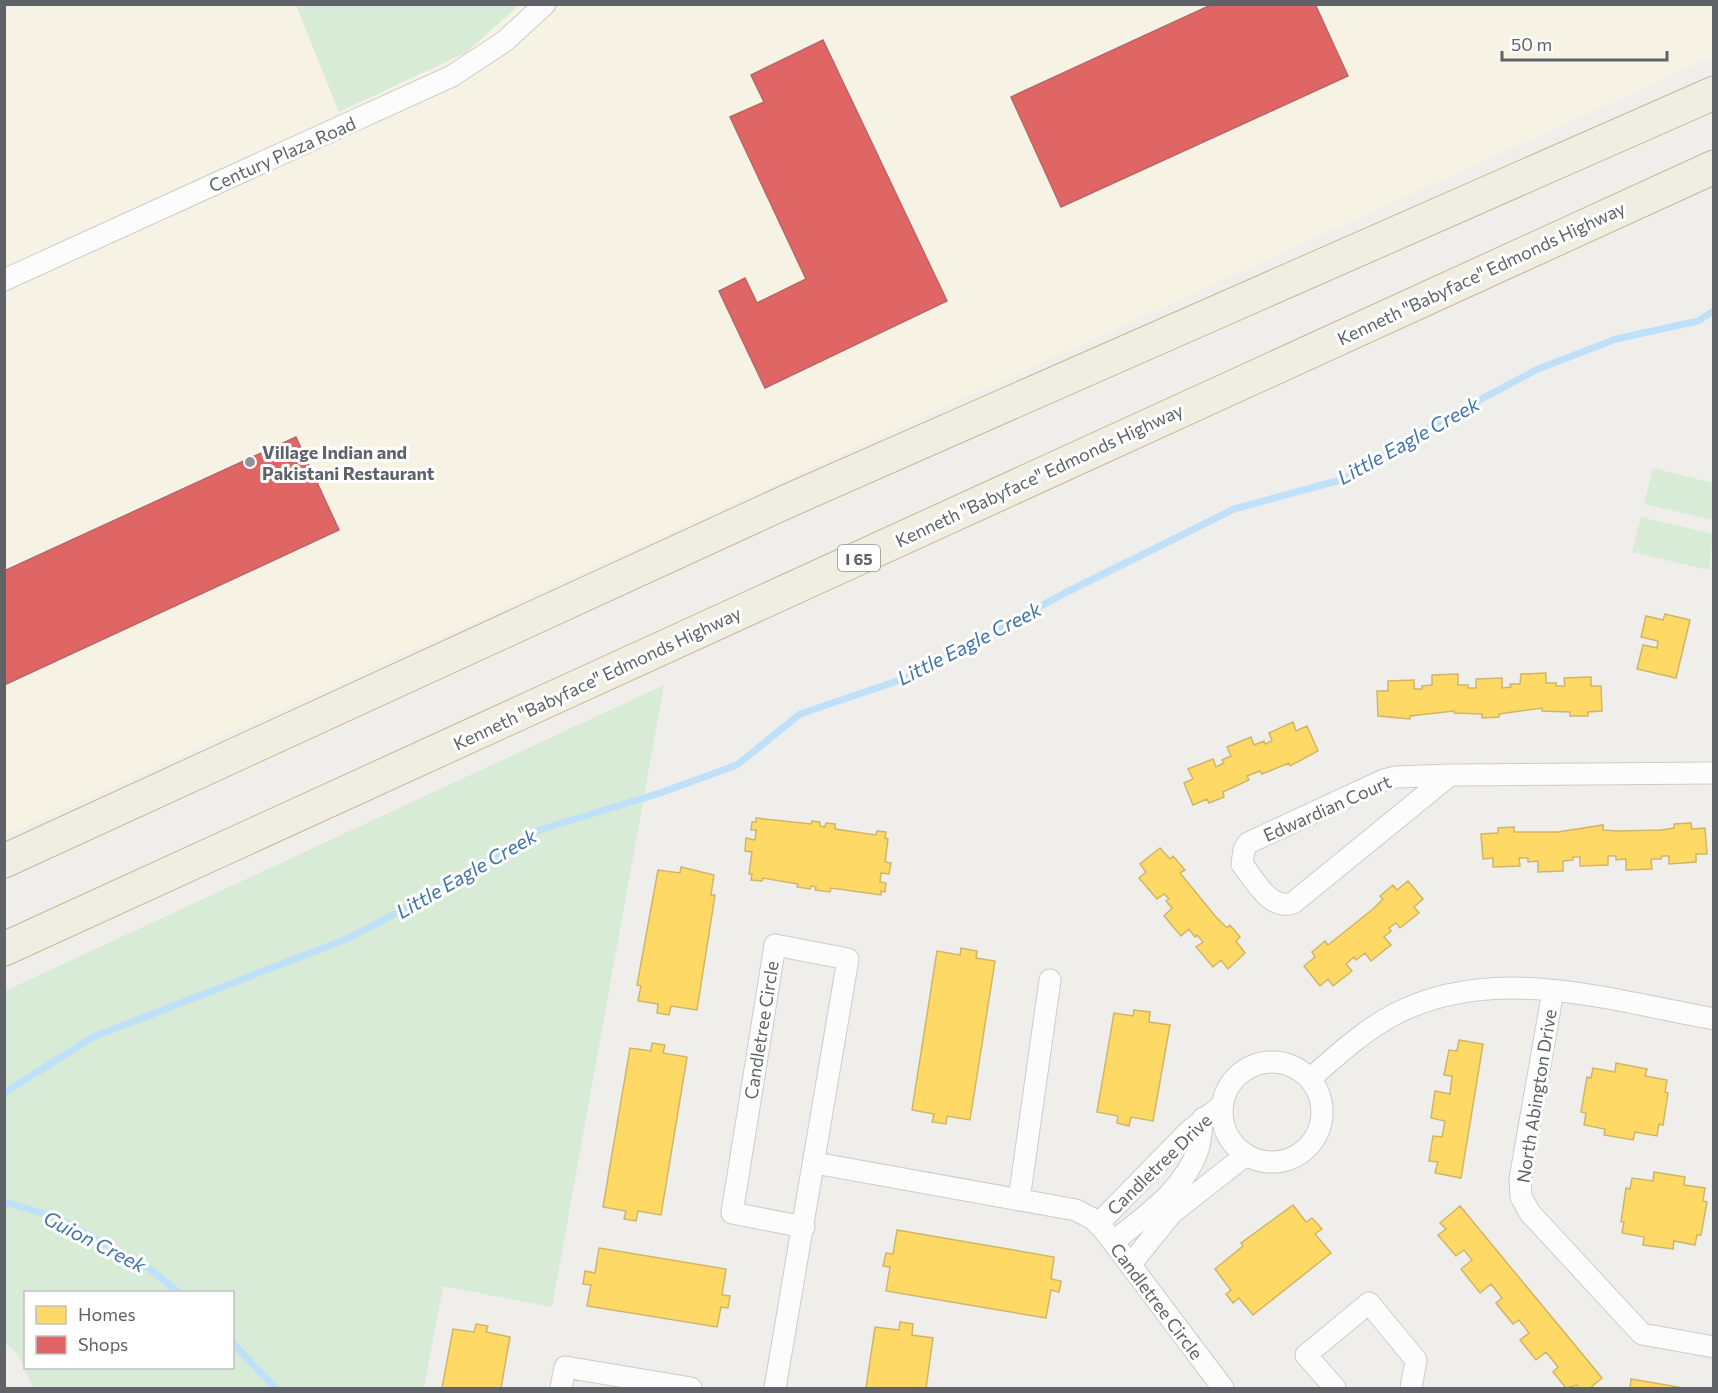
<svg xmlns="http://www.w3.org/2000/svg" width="1718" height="1393" font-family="Commissioner,sans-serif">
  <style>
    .commercial { fill: #f7f3e4 }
    .green { fill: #d8ebd6; fill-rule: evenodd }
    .homes { fill: #ffd966; stroke: #cfb667; stroke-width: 1.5 }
    .shops { fill: #e06666; stroke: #b96567; stroke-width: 1.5 }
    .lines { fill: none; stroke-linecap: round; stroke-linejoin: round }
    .stream { stroke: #bfe0f9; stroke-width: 7 }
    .street-casing { stroke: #cbcccc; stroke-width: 23 }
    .highway-casing { stroke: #c8b996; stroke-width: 35 }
    .street { stroke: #fdfcfc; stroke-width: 21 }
    .highway { stroke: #f0ede3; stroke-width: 33 }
    .poi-dot { fill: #919496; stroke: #fff; stroke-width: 2 }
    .labels { text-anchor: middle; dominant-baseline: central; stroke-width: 6; stroke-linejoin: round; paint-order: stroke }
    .shield { fill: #fff; stroke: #8f9295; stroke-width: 1.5 }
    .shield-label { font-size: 16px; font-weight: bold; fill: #5f6368 }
    .street-label { font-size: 18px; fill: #5f6368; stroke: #fff }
    .poi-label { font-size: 18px; font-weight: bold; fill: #5f6368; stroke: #fff; text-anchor: start }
    .water-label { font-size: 20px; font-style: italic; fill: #4174aa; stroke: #fff }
  </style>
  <rect width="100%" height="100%" fill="#efeeea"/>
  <path class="commercial" d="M 1713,4 L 1714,56 L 5,836 L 4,5 Z"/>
  <path class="green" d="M 296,5 L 519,5 L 467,52 L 339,112 Z
    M 1653,468 L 1713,483 L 1713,520 L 1644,504 Z
    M 1641,517 L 1713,534 L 1709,570 L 1632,552 Z
    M 664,685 L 552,1307 L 443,1286 L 424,1388 L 33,1388 L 19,1356 L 5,1342 L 5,991 ZM 26,1292 L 232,1292 L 232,1368 L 26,1368 Z"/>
  <path class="homes" d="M 1665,614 L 1690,620 L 1676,678 L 1637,669 L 1643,645 L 1657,648 L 1658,641 L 1641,637 L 1646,616 L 1663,620 Z
    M 1546,673 L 1546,683 L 1556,683 L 1556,686 L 1565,686 L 1564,678 L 1591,677 L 1591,686 L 1601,686 L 1602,711 L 1588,712 L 1588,716 L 1570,716 L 1570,712 L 1542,711 L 1542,708 L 1499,714 L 1499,717 L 1482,718 L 1482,714 L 1454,713 L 1454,711 L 1410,716 L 1410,719 L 1378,716 L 1377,691 L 1388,691 L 1388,681 L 1414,680 L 1414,689 L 1422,689 L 1422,686 L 1432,685 L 1432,675 L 1458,674 L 1458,685 L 1468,685 L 1468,688 L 1476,688 L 1476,679 L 1502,678 L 1502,688 L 1511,687 L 1510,684 L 1520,684 L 1521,674 Z
    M 1293,722 L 1296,731 L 1307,726 L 1318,751 L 1290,766 L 1289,763 L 1262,774 L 1260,771 L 1247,776 L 1249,780 L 1223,792 L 1224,797 L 1209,803 L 1207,799 L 1193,805 L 1184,783 L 1193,779 L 1188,769 L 1213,759 L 1216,767 L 1224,763 L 1222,760 L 1231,756 L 1227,747 L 1251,737 L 1254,745 L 1264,741 L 1265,744 L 1272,741 L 1269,733 Z
    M 756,818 L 811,824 L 812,821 L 820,822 L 820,826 L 825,827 L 826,823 L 835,824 L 835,829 L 876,835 L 877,831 L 886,832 L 885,838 L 888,839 L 885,862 L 891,863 L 889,874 L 881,873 L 880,882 L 886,883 L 885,892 L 881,891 L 881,895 L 831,888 L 830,892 L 815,890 L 816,887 L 811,886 L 810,889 L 797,887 L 798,884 L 763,878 L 762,881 L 751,880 L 752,874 L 749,874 L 752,852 L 745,851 L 746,838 L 755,840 L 756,830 L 751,830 L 752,822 L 756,822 Z
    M 1691,823 L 1692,829 L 1705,828 L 1707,854 L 1696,854 L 1696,862 L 1669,864 L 1669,856 L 1662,856 L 1661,859 L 1651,859 L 1652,869 L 1626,870 L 1626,859 L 1616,860 L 1616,856 L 1608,856 L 1608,865 L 1580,866 L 1580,857 L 1573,857 L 1573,860 L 1563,861 L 1563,871 L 1538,872 L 1538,861 L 1528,862 L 1528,858 L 1519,858 L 1520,866 L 1493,867 L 1493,858 L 1483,859 L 1481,834 L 1498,833 L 1498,828 L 1514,827 L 1514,832 L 1558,832 L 1603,825 L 1603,830 L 1617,831 L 1661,830 L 1674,828 L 1674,824 Z
    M 1160,848 L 1170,859 L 1173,856 L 1185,870 L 1180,873 L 1216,917 L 1227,928 L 1230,925 L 1240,937 L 1236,941 L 1245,953 L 1228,969 L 1221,960 L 1213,967 L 1196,947 L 1203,942 L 1197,935 L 1195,937 L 1189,929 L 1181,936 L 1164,916 L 1172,908 L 1166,901 L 1169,899 L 1164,894 L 1157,899 L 1139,878 L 1146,872 L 1140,864 Z
    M 681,867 L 714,875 L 711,895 L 715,895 L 697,1010 L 671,1006 L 669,1015 L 657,1013 L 658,1004 L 638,1001 L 641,986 L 637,985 L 658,870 L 680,873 Z
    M 1408,881 L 1423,899 L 1414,907 L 1419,913 L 1400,928 L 1396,923 L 1389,928 L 1391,931 L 1384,937 L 1391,945 L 1371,961 L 1365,953 L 1356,960 L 1354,957 L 1346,964 L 1352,971 L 1333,986 L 1328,979 L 1320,986 L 1304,966 L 1315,957 L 1312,952 L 1325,941 L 1328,945 L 1373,909 L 1383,899 L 1380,896 L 1393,885 L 1397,890 Z
    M 961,948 L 977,951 L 976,958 L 995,961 L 970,1120 L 947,1116 L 946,1124 L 932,1122 L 934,1114 L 912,1110 L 937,951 L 960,955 Z
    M 1134,1010 L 1150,1012 L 1149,1022 L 1170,1025 L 1153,1121 L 1131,1117 L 1129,1126 L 1117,1123 L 1118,1116 L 1097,1112 L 1114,1013 L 1133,1016 Z
    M 1459,1040 L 1483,1044 L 1461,1178 L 1435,1173 L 1438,1162 L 1429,1161 L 1433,1136 L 1442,1137 L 1445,1121 L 1431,1118 L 1435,1091 L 1450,1094 L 1452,1076 L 1444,1075 L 1449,1050 L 1457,1051 Z
    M 652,1043 L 665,1045 L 663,1053 L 687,1057 L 661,1215 L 638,1211 L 636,1221 L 624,1219 L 626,1211 L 603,1207 L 630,1048 L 651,1051 Z
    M 1616,1063 L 1647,1069 L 1645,1076 L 1667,1080 L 1665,1092 L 1668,1093 L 1663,1125 L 1659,1124 L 1657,1136 L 1635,1132 L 1633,1140 L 1604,1135 L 1605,1129 L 1584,1125 L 1586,1113 L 1581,1112 L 1587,1077 L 1591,1078 L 1593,1068 L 1615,1072 Z
    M 1654,1172 L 1685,1177 L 1684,1185 L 1705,1188 L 1703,1201 L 1707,1202 L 1701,1235 L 1697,1235 L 1695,1245 L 1674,1241 L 1673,1249 L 1643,1245 L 1644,1237 L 1622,1233 L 1624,1222 L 1621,1222 L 1626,1188 L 1630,1189 L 1632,1178 L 1653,1181 Z
    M 1293,1205 L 1306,1222 L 1312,1218 L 1322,1229 L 1315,1234 L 1331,1253 L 1253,1315 L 1239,1298 L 1233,1303 L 1226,1294 L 1231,1290 L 1215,1269 L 1243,1246 L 1241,1243 Z
    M 1460,1206 L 1602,1378 L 1590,1388 L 1579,1388 L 1577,1385 L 1566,1388 L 1553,1372 L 1558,1367 L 1546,1352 L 1536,1360 L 1520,1340 L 1529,1333 L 1519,1320 L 1513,1324 L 1496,1303 L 1502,1298 L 1491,1284 L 1480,1293 L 1461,1269 L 1472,1260 L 1464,1250 L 1456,1256 L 1438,1235 L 1446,1229 L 1440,1223 Z
    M 897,1230 L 1054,1257 L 1051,1279 L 1061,1281 L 1059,1292 L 1051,1290 L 1046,1318 L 886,1291 L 890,1267 L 883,1266 L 886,1253 L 893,1254 Z
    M 599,1248 L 726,1269 L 722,1295 L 730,1296 L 728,1308 L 721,1307 L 717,1327 L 587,1306 L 591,1285 L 583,1284 L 585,1271 L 595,1273 Z
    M 900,1322 L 913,1324 L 912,1335 L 933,1338 L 926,1388 L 866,1388 L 875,1327 L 899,1330 Z
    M 476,1324 L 488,1326 L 486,1332 L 510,1337 L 501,1388 L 442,1388 L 453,1329 L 474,1332 Z
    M 1631,1379 L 1684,1388 L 1630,1388 Z"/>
  <path class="shops" d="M 1213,4 L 1315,4 L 1348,76 L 1061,207 L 1011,97 Z
    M 823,40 L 947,301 L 765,388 L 719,291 L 745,278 L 757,303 L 806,279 L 730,117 L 764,102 L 751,75 Z
    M 296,437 L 339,530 L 4,685 L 4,571 Z"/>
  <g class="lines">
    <path class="stream" d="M 4,1093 L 93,1037 L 349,938 L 436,892 L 536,831 L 660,793 L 737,765 L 800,714 L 906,678 L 1065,593 L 1234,509 L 1344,479 L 1440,421 L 1538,369 L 1616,339 L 1698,321 L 1714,311
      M 4,1202 L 56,1217 L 150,1269 L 178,1292
      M 232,1342 L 275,1388"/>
    <defs>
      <path id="street" d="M 4,280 L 452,76 L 505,41 L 545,4
        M 1450,775 L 1293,903 C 1270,911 1254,879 1242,864 L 1244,850 L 1248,843 L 1384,780 L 1396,777 Z
        M 1450,775 L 1714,773
        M 1553,991 L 1520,1179 L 1521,1197 L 1530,1213 L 1642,1334 L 1714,1347
        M1222 1112a50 50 0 1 1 100 0a50 50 0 1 1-100 0Z
        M 1310,1079 C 1336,1056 1362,1032 1393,1015 C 1494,962 1608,1000 1714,1019
        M 815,1163 L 1076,1210 L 1093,1219 L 1104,1230 L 1223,1388
        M 1019,1200 L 1050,980
        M 1098,1224 L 1189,1131 L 1221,1106
        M 1113,1242 C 1145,1216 1187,1188 1199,1146 C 1201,1138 1201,1127 1203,1118
        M 1130,1265 L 1172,1213 L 1246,1155
        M 561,1388 L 565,1367 L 691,1388
        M 775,1388 L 848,959 L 775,945 L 732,1213 L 804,1227
        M 1335,1388 L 1306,1355 L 1369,1303 L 1416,1360 L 1411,1388"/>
      <path id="highway" d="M 4,861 L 790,500 L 1714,93
        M 4,949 L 1714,167"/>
    </defs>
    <use href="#street" class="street-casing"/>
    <use href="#highway" class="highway-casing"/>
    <use href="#street" class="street"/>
    <use href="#highway" class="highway"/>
  </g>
  <circle class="poi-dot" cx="250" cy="462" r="6"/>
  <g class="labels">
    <rect class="shield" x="838" y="545" width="42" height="26" rx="4.5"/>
    <g class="shield-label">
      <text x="859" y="558">I 65</text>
    </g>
    <g class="street-label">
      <text transform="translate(282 154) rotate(-24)">Century Plaza Road</text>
      <text transform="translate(1481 273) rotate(-25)">Kenneth "Babyface" Edmonds Highway</text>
      <text transform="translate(1039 475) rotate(-25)">Kenneth "Babyface" Edmonds Highway</text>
      <text transform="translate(597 678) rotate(-25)">Kenneth "Babyface" Edmonds Highway</text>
      <text transform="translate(1327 808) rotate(-24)">Edwardian Court</text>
      <text transform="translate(761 1030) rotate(-81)">Candletree Circle</text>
      <text transform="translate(1536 1096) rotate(-81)">North Abington Drive</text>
      <text transform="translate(1159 1164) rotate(-44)">Candletree Drive</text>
      <text transform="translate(1157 1301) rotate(53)">Candletree Circle</text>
    </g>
    <g class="poi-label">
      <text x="262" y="452">Village Indian and<tspan x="262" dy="21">Pakistani Restaurant</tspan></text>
    </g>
    <g class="water-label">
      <text transform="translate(1408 440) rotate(-29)">Little Eagle Creek</text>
      <text transform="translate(969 643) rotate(-27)">Little Eagle Creek</text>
      <text transform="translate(466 873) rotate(-30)">Little Eagle Creek</text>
      <text transform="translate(95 1241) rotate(27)">Guion Creek</text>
    </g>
  </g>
  <rect width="1718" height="1393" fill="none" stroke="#5f6368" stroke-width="12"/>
  <rect x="24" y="1291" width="210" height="78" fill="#ffffff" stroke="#bfc1c3" stroke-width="1.5"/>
  <rect x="36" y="1306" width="30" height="18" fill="#ffd966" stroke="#bfc1c3" stroke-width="1.5"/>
  <text x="78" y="1321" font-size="18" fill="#5f6368">Homes</text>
  <rect x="36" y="1336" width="30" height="18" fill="#e06666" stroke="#bfc1c3" stroke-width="1.5"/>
  <text x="78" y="1351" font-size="18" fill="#5f6368">Shops</text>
  <path d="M1502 51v9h165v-9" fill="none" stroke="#5f6368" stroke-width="3"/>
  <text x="1511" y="51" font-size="18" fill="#5f6368" stroke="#ffffff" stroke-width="4.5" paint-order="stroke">50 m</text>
</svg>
